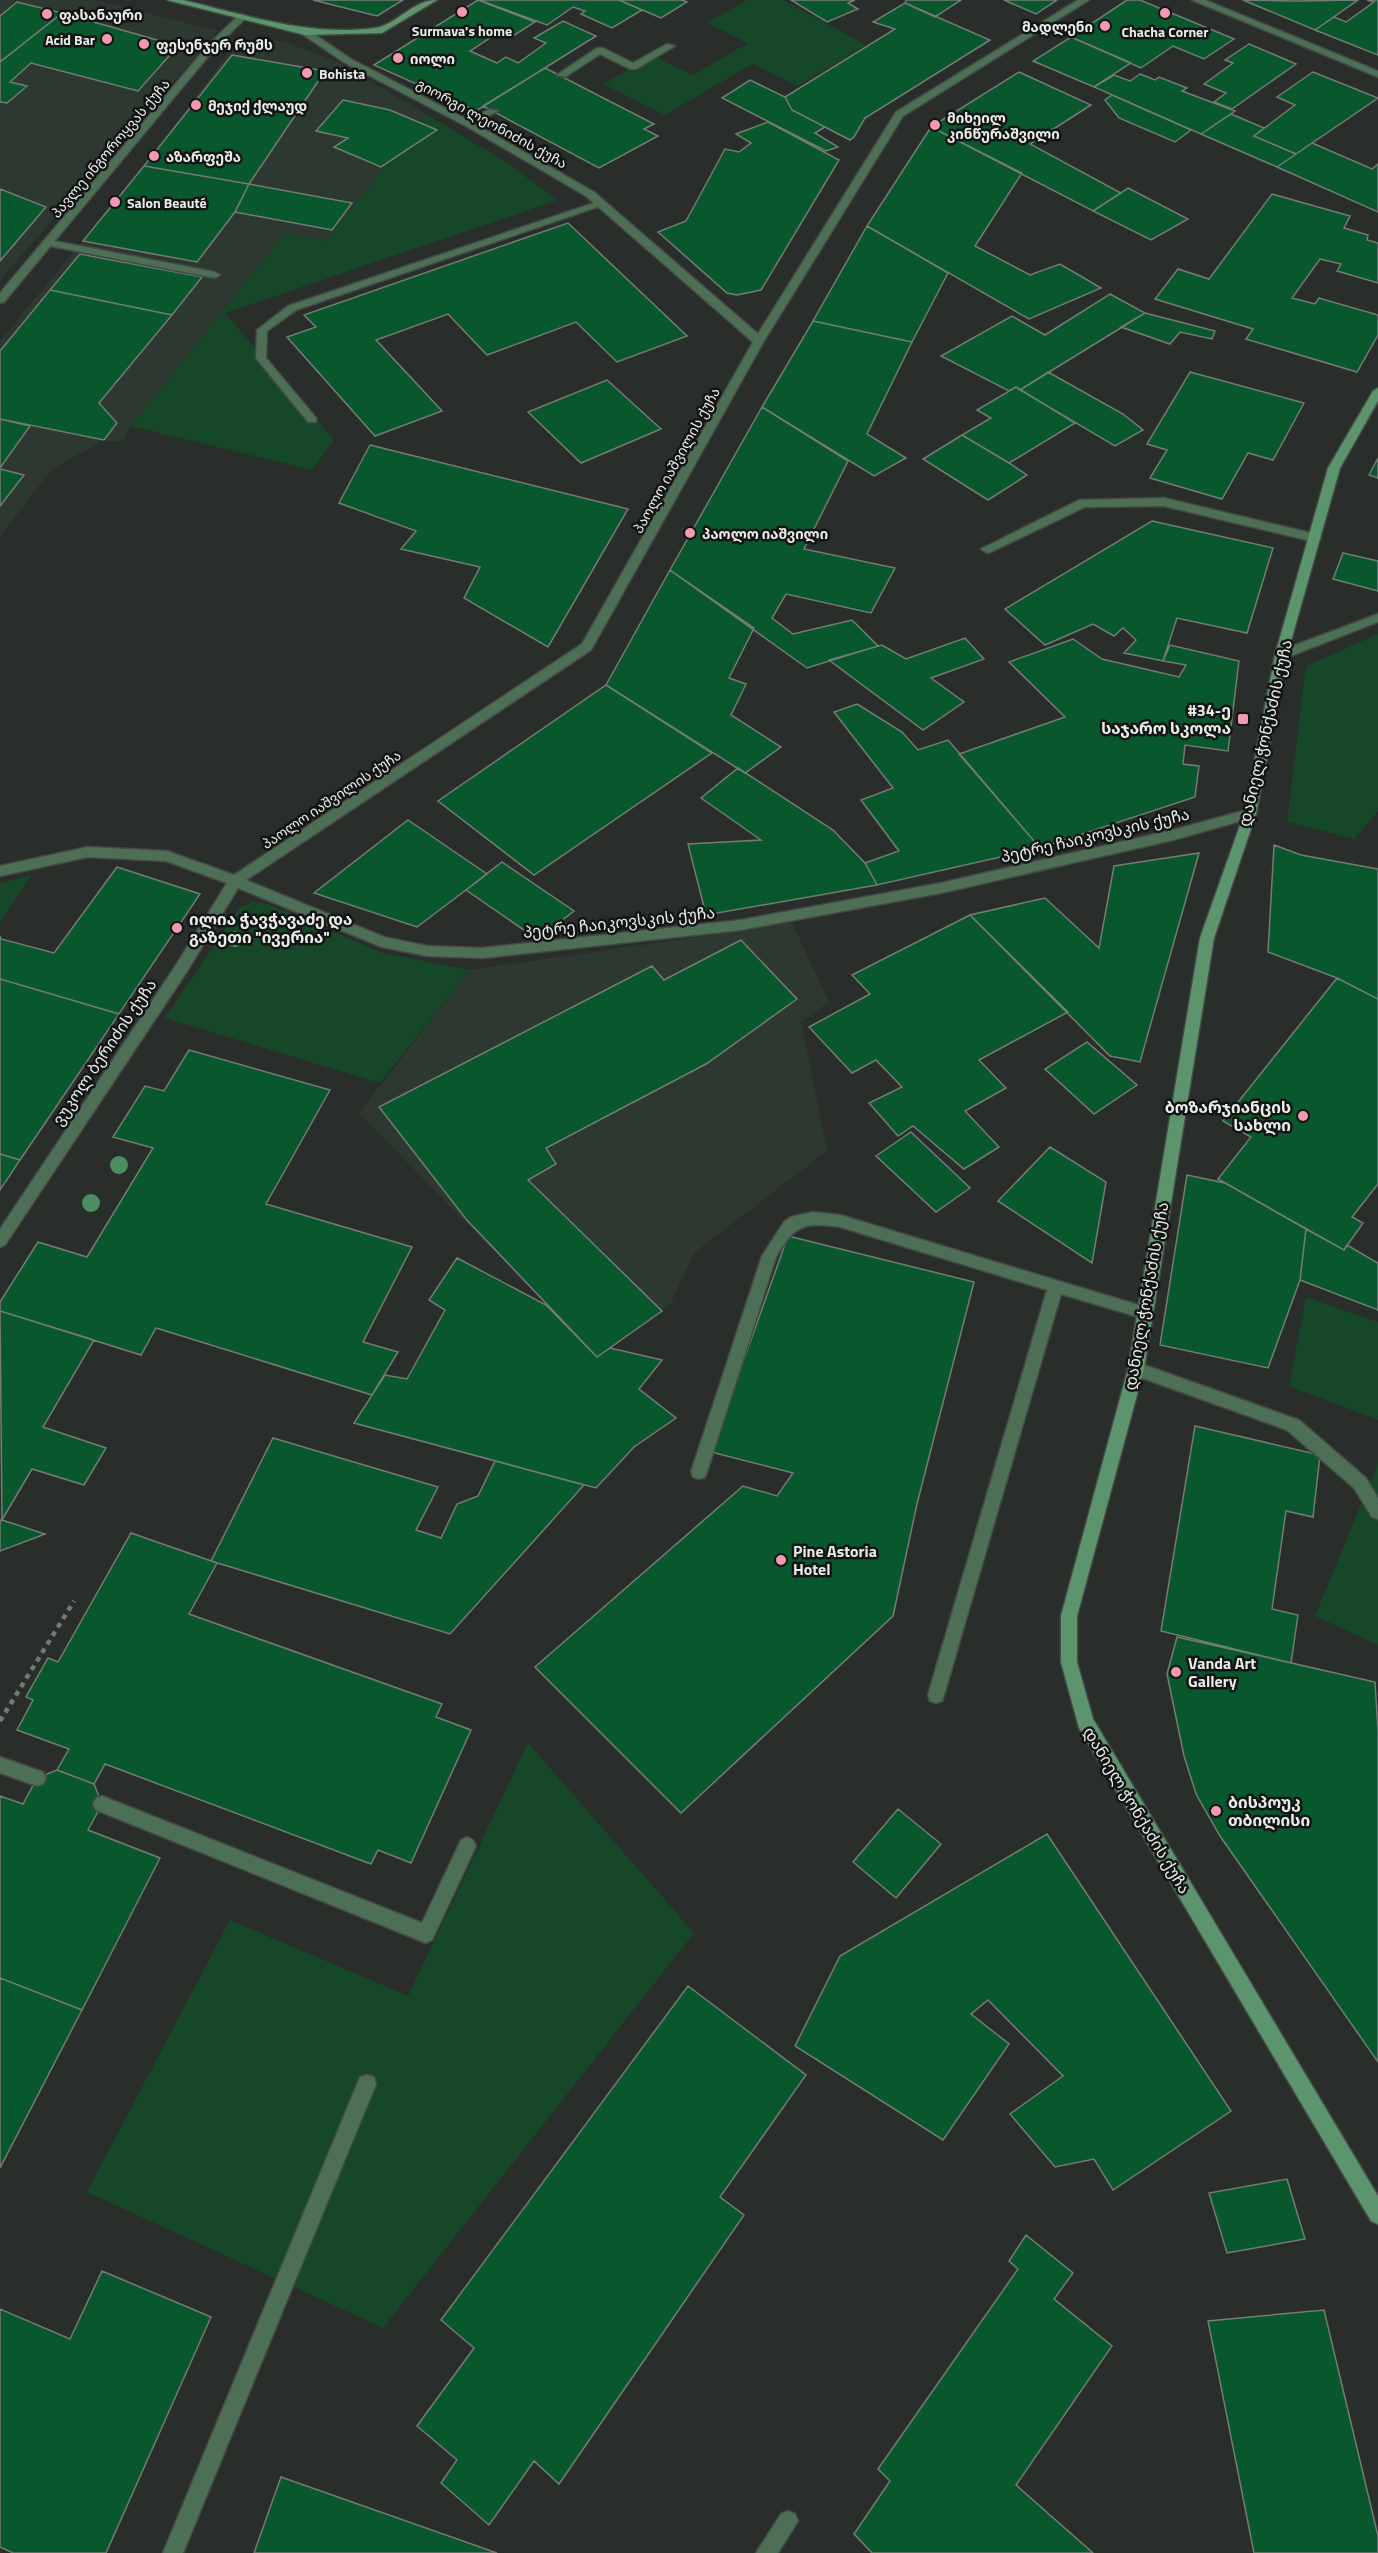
<svg xmlns="http://www.w3.org/2000/svg" width="1378" height="2553" font-family="'Titillium Web','Noto Sans Georgian',sans-serif">
  <style>
    .built { fill: #2d3830 }
    .green { fill: #154728 }
    .building { fill: #09572d; stroke: #757b76; stroke-width: 1.5 }
    .lines { fill: none; stroke-linecap: round; stroke-linejoin: round }
    .lane-casing { stroke: #444945; stroke-width: 3 }
    .street-casing { stroke: #444945; stroke-width: 3 }
    .secondary-casing { stroke: #444945; stroke-width: 3 }
    .path { stroke: #747975; stroke-width: 4.5; stroke-dasharray: 5 5; stroke-linecap: butt }
    .lane { fill: #4d6f56; fill-rule: evenodd }
    .street { fill: #4d6f56; fill-rule: evenodd }
    .secondary { fill: #5c946d; fill-rule: evenodd }
    .tree { fill: #4a8e62 }
    .poi-dot { fill: #f19ab1; stroke: #131514; stroke-width: 2 }
    .labels { text-anchor: middle; dominant-baseline: central; stroke-width: 5; stroke-linejoin: round; paint-order: stroke }
    .far-poi-label { font-size: 14px; font-weight: bold; fill: #e9edea; stroke: #131514; text-anchor: start }
    .far-street-label { font-size: 14px; fill: #e9edea; stroke: #131514 }
    .poi-label { font-size: 16px; font-weight: bold; fill: #e9edea; stroke: #131514; text-anchor: start }
    .street-label { font-size: 16px; fill: #e9edea; stroke: #131514 }
  </style>
  <rect width="100%" height="100%" fill="#292e2a"/>
  <path class="built" d="M 0,0 L 95,0 L 218,31 L 0,280 Z
    M 263,39 L 283,41 L 340,63 L 426,114 L 325,242 L 284,234 L 131,426 L 122,442 L 104,440 L 51,470 L 0,537 L 0,341 L 144,166 L 232,48 Z
    M 792,923 L 829,1002 L 801,1022 L 827,1151 L 694,1253 L 671,1303 L 597,1357 L 359,1113 L 470,970 Z"/>
  <path class="green" d="M 747,0 L 783,0 L 866,45 L 798,86 L 752,64 L 665,115 L 603,84 L 653,56 L 693,75 L 748,43 L 707,23 Z
    M 426,114 L 504,161 L 558,200 L 225,313 L 334,440 L 312,470 L 131,426 L 285,233 L 325,242 Z
    M 1378,634 L 1378,811 L 1354,839 L 1287,822 L 1306,666 Z
    M 32,875 L 0,922 L 0,883 Z
    M 251,902 L 268,904 L 383,953 L 470,970 L 380,1083 L 165,1018 L 239,909 Z
    M 1306,1297 L 1378,1322 L 1378,1420 L 1289,1386 Z
    M 1378,1463 L 1378,1645 L 1315,1616 Z
    M 528,1743 L 694,1933 L 383,2328 L 87,2192 L 230,1920 L 408,1996 Z"/>
  <path class="building" d="M 313,0 L 403,0 L 377,16 Z
    M 478,0 L 535,22 L 513,36 L 499,32 L 470,51 L 497,63 L 506,57 L 518,63 L 546,43 L 534,38 L 563,21 L 596,36 L 476,111 L 374,65 Z
    M 479,0 L 619,0 L 642,10 L 612,28 L 581,14 L 585,11 L 573,7 L 547,25 Z
    M 619,0 L 682,0 L 687,2 L 661,18 Z
    M 791,0 L 855,0 L 848,3 L 858,9 L 827,22 Z
    M 906,0 L 961,0 L 935,17 L 905,3 Z
    M 1004,0 L 1057,0 L 1036,14 Z
    M 1127,0 L 1140,0 L 1234,39 L 1204,59 L 1173,46 L 1141,68 L 1071,37 Z
    M 1243,0 L 1296,1 L 1358,0 L 1315,30 Z
    M 1367,0 L 1378,0 L 1378,55 L 1315,30 L 1334,17 L 1346,22 L 1374,2 Z
    M 17,2 L 62,13 L 0,62 L 0,16 Z
    M 905,3 L 990,40 L 865,118 L 854,137 L 850,140 L 792,110 L 785,97 L 895,29 L 873,22 Z
    M 62,13 L 178,46 L 138,91 L 31,63 L 10,82 L 27,86 L 7,103 L 0,102 L 0,62 Z
    M 1071,37 L 1131,63 L 1094,87 L 1033,61 Z
    M 1249,44 L 1296,64 L 1232,109 L 1214,102 L 1226,93 L 1204,84 L 1233,63 L 1225,60 Z
    M 232,55 L 325,71 L 249,184 L 144,166 Z
    M 545,68 L 654,124 L 644,129 L 658,136 L 599,168 L 483,106 Z
    M 1019,72 L 1091,105 L 1030,144 L 1121,193 L 1093,211 L 931,127 Z
    M 1313,72 L 1378,98 L 1296,154 L 1254,136 L 1295,105 L 1277,97 Z
    M 1140,74 L 1155,80 L 1159,77 L 1187,88 L 1182,91 L 1235,111 L 1201,134 L 1094,87 L 1114,75 L 1130,81 Z
    M 750,80 L 785,97 L 792,110 L 825,127 L 815,133 L 838,147 L 826,151 L 722,98 Z
    M 1112,95 L 1191,130 L 1175,142 L 1119,118 L 1105,100 Z
    M 343,100 L 390,110 L 437,130 L 381,167 L 334,147 L 348,138 L 316,131 Z
    M 1231,114 L 1264,128 L 1254,136 L 1296,154 L 1277,167 L 1201,134 Z
    M 768,122 L 839,160 L 761,290 L 737,295 L 727,293 L 658,232 L 686,221 L 725,149 L 739,152 L 751,143 L 736,134 Z
    M 931,127 L 1022,173 L 975,246 L 1030,275 L 1060,264 L 1101,288 L 1029,319 L 867,226 Z
    M 1312,143 L 1372,169 L 1378,164 L 1378,212 L 1277,167 Z
    M 144,166 L 249,184 L 235,212 L 197,262 L 83,241 Z
    M 249,184 L 352,203 L 332,230 L 235,212 Z
    M 1128,188 L 1188,219 L 1151,240 L 1093,211 Z
    M 0,189 L 46,207 L 0,261 Z
    M 1272,194 L 1350,216 L 1344,228 L 1368,235 L 1367,240 L 1378,243 L 1378,283 L 1337,271 L 1341,264 L 1320,259 L 1292,298 L 1315,304 L 1319,298 L 1378,315 L 1378,335 L 1357,372 L 1246,339 L 1253,329 L 1155,299 L 1178,269 L 1209,279 Z
    M 568,223 L 687,336 L 617,362 L 576,322 L 487,355 L 448,314 L 376,340 L 442,411 L 375,436 L 287,337 L 316,327 L 304,315 Z
    M 867,226 L 948,273 L 912,342 L 813,321 Z
    M 80,254 L 202,277 L 172,315 L 50,290 Z
    M 50,290 L 172,315 L 99,403 L 117,423 L 104,440 L 0,419 L 0,351 Z
    M 1110,294 L 1145,313 L 1020,390 L 1016,387 L 1009,391 L 941,356 L 1012,316 L 1045,335 Z
    M 1145,313 L 1215,331 L 1212,339 L 1180,332 L 1170,344 L 1121,327 Z
    M 813,321 L 912,342 L 867,434 L 906,458 L 874,476 L 762,407 Z
    M 1048,372 L 1123,414 L 1143,430 L 1115,446 L 1020,390 Z
    M 1190,372 L 1304,403 L 1273,460 L 1248,453 L 1222,499 L 1150,478 L 1167,450 L 1147,444 Z
    M 607,380 L 661,429 L 581,463 L 528,412 Z
    M 1016,387 L 1075,423 L 1009,463 L 962,435 L 991,418 L 977,410 Z
    M 762,407 L 848,461 L 804,549 L 895,568 L 871,613 L 786,594 L 772,618 L 793,634 L 852,620 L 878,646 L 807,668 L 670,570 Z
    M 0,419 L 30,426 L 0,468 Z
    M 962,435 L 1009,463 L 1027,475 L 988,500 L 923,459 Z
    M 370,445 L 628,509 L 548,647 L 464,598 L 480,567 L 401,549 L 416,531 L 339,503 Z
    M 1378,458 L 1378,478 L 1369,475 Z
    M 0,469 L 24,475 L 0,506 Z
    M 1152,521 L 1273,548 L 1247,633 L 1177,618 L 1163,661 L 1124,653 L 1136,640 L 1123,628 L 1114,636 L 1093,624 L 1045,645 L 1005,609 Z
    M 1343,553 L 1378,561 L 1378,591 L 1333,579 Z
    M 670,570 L 754,628 L 729,678 L 746,684 L 731,715 L 781,747 L 745,773 L 606,685 Z
    M 965,638 L 984,659 L 931,678 L 964,702 L 923,730 L 829,660 L 882,645 L 906,659 Z
    M 1073,639 L 1102,659 L 1179,677 L 1186,665 L 1163,661 L 1170,645 L 1239,661 L 1228,751 L 1185,745 L 1183,764 L 1199,766 L 1195,797 L 1040,848 L 959,754 L 1065,717 L 1009,662 Z
    M 606,685 L 712,753 L 534,875 L 438,801 Z
    M 857,704 L 902,732 L 918,750 L 948,740 L 1040,848 L 877,885 L 865,863 L 899,851 L 861,800 L 893,788 L 834,712 Z
    M 738,768 L 833,830 L 865,863 L 877,885 L 706,915 L 688,844 L 761,840 L 701,798 Z
    M 408,820 L 487,874 L 417,927 L 314,893 Z
    M 1274,845 L 1301,855 L 1378,869 L 1378,999 L 1337,978 L 1268,952 Z
    M 1199,853 L 1140,1062 L 1110,1056 L 970,915 L 1045,898 L 1099,948 L 1114,866 Z
    M 502,862 L 574,911 L 537,939 L 466,890 Z
    M 117,867 L 200,894 L 119,1014 L 0,979 L 0,936 L 1,939 L 54,953 Z
    M 970,915 L 1068,1012 L 979,1060 L 1006,1088 L 965,1111 L 999,1147 L 964,1169 L 913,1126 L 898,1136 L 869,1103 L 902,1087 L 876,1060 L 852,1073 L 809,1027 L 870,994 L 852,975 Z
    M 741,940 L 797,999 L 706,1064 L 546,1148 L 556,1164 L 528,1180 L 662,1311 L 597,1357 L 466,1219 L 379,1107 L 652,966 L 664,980 Z
    M 1337,978 L 1378,999 L 1378,1184 L 1352,1217 L 1363,1223 L 1344,1250 L 1218,1179 L 1251,1137 L 1223,1121 Z
    M 0,979 L 119,1014 L 20,1160 L 0,1154 Z
    M 1087,1042 L 1137,1085 L 1094,1114 L 1045,1069 Z
    M 189,1050 L 330,1090 L 266,1204 L 412,1247 L 363,1342 L 398,1352 L 372,1395 L 156,1328 L 141,1355 L 0,1311 L 0,1302 L 38,1242 L 87,1257 L 153,1148 L 113,1137 L 145,1086 L 164,1091 Z
    M 911,1132 L 970,1188 L 936,1212 L 876,1156 Z
    M 1050,1147 L 1106,1182 L 1092,1263 L 998,1201 Z
    M 0,1154 L 20,1160 L 0,1190 Z
    M 1187,1175 L 1225,1183 L 1306,1229 L 1300,1280 L 1268,1368 L 1160,1345 Z
    M 1306,1229 L 1344,1250 L 1347,1245 L 1378,1263 L 1378,1310 L 1300,1280 Z
    M 788,1236 L 974,1282 L 917,1504 L 893,1616 L 681,1813 L 535,1667 L 743,1486 L 777,1496 L 793,1473 L 711,1452 Z
    M 457,1258 L 546,1305 L 597,1357 L 610,1348 L 662,1360 L 639,1389 L 676,1418 L 634,1447 L 596,1488 L 354,1423 L 385,1375 L 407,1379 L 445,1310 L 429,1300 Z
    M 0,1311 L 94,1340 L 43,1427 L 106,1448 L 84,1485 L 32,1469 L 2,1520 Z
    M 1195,1426 L 1320,1455 L 1313,1517 L 1286,1511 L 1272,1609 L 1298,1615 L 1291,1663 L 1161,1631 Z
    M 273,1438 L 438,1487 L 416,1530 L 441,1538 L 457,1504 L 478,1496 L 495,1461 L 584,1485 L 450,1634 L 211,1561 Z
    M 0,1520 L 2,1520 L 45,1534 L 0,1551 Z
    M 131,1533 L 217,1563 L 189,1614 L 442,1704 L 436,1717 L 471,1730 L 411,1863 L 378,1850 L 371,1864 L 105,1764 L 94,1784 L 57,1770 L 69,1749 L 17,1730 L 33,1700 L 26,1697 L 48,1658 L 58,1662 Z
    M 1177,1637 L 1375,1682 L 1378,1730 L 1378,2062 L 1220,1836 L 1196,1794 L 1184,1756 L 1167,1674 Z
    M 57,1770 L 94,1784 L 102,1804 L 88,1830 L 160,1858 L 82,2010 L 0,1978 L 0,1796 L 23,1804 L 37,1778 Z
    M 898,1809 L 941,1844 L 896,1898 L 853,1862 Z
    M 1047,1834 L 1231,2111 L 1113,2190 L 1094,2159 L 1055,2167 L 1010,2114 L 1063,2076 L 988,2000 L 971,2014 L 1009,2044 L 943,2140 L 795,2046 L 840,1956 Z
    M 0,1978 L 82,2010 L 0,2168 Z
    M 688,1986 L 806,2075 L 720,2197 L 744,2215 L 559,2484 L 534,2461 L 489,2525 L 441,2483 L 457,2460 L 417,2426 L 474,2348 L 441,2320 Z
    M 1287,2179 L 1305,2239 L 1227,2253 L 1209,2193 Z
    M 1026,2235 L 1073,2273 L 1054,2299 L 1112,2346 L 1016,2485 L 1093,2553 L 872,2553 L 854,2534 L 890,2481 L 878,2469 L 1018,2269 L 1009,2261 Z
    M 102,2271 L 211,2317 L 106,2553 L 13,2553 L 0,2547 L 0,2309 L 70,2339 Z
    M 1324,2310 L 1378,2536 L 1378,2553 L 1254,2553 L 1208,2321 Z
    M 281,2477 L 497,2553 L 254,2553 Z"/>
  <g class="lines">
    <defs>
      <path id="lane" d="M 667,44 L 675,46 L 636,69 L 630,69 L 600,54 L 565,77 L 557,75 L 597,48 L 603,48 L 633,63 Z
        M 490,109 L 498,111 L 470,125 L 462,123 Z
        M 597,202 L 606,204 L 296,310 L 267,331 L 266,358 L 316,418 L 316,422 L 308,422 L 256,358 L 257,330 L 288,306 Z
        M 49,240 L 215,272 L 220,275 L 215,278 L 45,245 L 45,241 Z
        M 1164,498 L 1315,534 L 1321,538 L 1315,542 L 1164,506 L 1085,507 L 991,552 L 987,553 L 981,549 L 1079,500 Z
        M 813,1212 L 840,1215 L 1145,1307 L 1150,1309 L 1153,1313 L 1150,1317 L 1145,1319 L 1061,1294 L 944,1695 L 942,1701 L 936,1703 L 930,1701 L 928,1695 L 1047,1290 L 840,1227 C 803,1222 795,1225 776,1257 L 707,1472 L 705,1477 L 699,1479 L 693,1477 L 691,1472 L 762,1256 L 784,1222 L 791,1217 Z
        M 1136,1362 L 1299,1420 L 1366,1478 L 1378,1498 L 1378,1519 L 1372,1517 L 1354,1488 L 1287,1430 L 1131,1374 L 1128,1369 L 1131,1364 Z
        M 0,1757 L 43,1772 L 46,1778 L 43,1784 L 37,1786 L 0,1773 Z
        M 102,1796 L 422,1923 L 461,1840 L 467,1837 L 473,1840 L 476,1846 L 432,1940 L 426,1943 L 96,1810 L 93,1804 L 96,1798 Z
        M 788,2511 L 795,2514 L 798,2521 L 778,2553 L 756,2553 L 781,2514 Z"/>
      <path id="street" d="M 1078,0 L 1089,0 L 903,116 L 764,341 L 591,650 L 246,880 L 384,937 L 427,946 L 482,948 L 741,920 L 941,883 L 1173,830 L 1250,809 L 1256,814 L 1255,817 L 1173,840 L 941,893 L 741,930 L 482,958 L 427,956 L 382,947 L 238,888 L 186,973 L 5,1245 L 0,1247 L 0,1229 L 176,965 L 227,883 L 166,861 L 88,857 L 0,876 L 0,866 L 88,847 L 167,851 L 234,875 L 582,644 L 753,342 L 586,196 L 464,125 L 345,63 L 302,34 L 302,30 L 308,30 L 351,59 L 470,121 L 594,192 L 758,334 L 896,112 Z
        M 1192,0 L 1205,0 L 1378,71 L 1378,77 Z
        M 240,14 L 248,16 L 216,47 L 4,302 L 0,303 L 0,293 L 210,43 Z
        M 1378,614 L 1378,622 L 1285,658 L 1281,659 L 1275,655 L 1277,652 Z
        M 367,2075 L 374,2077 L 376,2084 L 183,2553 L 163,2553 L 360,2077 Z"/>
      <path id="secondary" d="M 167,0 L 183,0 C 246,15 310,37 375,28 C 397,25 412,0 437,0 L 382,33 L 305,35 Z
        M 1378,388 L 1378,401 L 1340,468 L 1287,655 L 1256,814 L 1214,938 L 1144,1369 L 1077,1616 L 1077,1662 L 1093,1719 L 1378,2196 L 1378,2224 L 1371,2221 L 1079,1728 L 1061,1662 L 1061,1616 L 1128,1369 L 1200,938 L 1244,814 L 1275,655 L 1328,468 L 1373,391 Z"/>
    </defs>
    <use href="#lane" class="lane-casing"/>
    <use href="#street" class="street-casing"/>
    <use href="#secondary" class="secondary-casing"/>
    <path class="path" d="M 0,1721 L 74,1601"/>
    <use href="#lane" class="lane"/>
    <use href="#street" class="street"/>
    <use href="#secondary" class="secondary"/>
  </g>
  <g class="tree">
    <circle cx="235" cy="939" r="8"/>
    <circle cx="119" cy="1165" r="9"/>
    <circle cx="91" cy="1203" r="9"/>
  </g>
  <g class="poi-dot">
    <circle cx="462" cy="12" r="6"/>
    <circle cx="1165" cy="13" r="6"/>
    <circle cx="47" cy="14" r="6"/>
    <circle cx="1105" cy="26" r="6"/>
    <circle cx="107" cy="39" r="6"/>
    <circle cx="144" cy="44" r="6"/>
    <circle cx="398" cy="58" r="6"/>
    <circle cx="307" cy="73" r="6"/>
    <circle cx="196" cy="105" r="6"/>
    <circle cx="935" cy="125" r="6"/>
    <circle cx="154" cy="156" r="6"/>
    <circle cx="115" cy="202" r="6"/>
    <circle cx="690" cy="533" r="6"/>
    <rect x="1237" y="713" width="12" height="12" rx="3"/>
    <circle cx="177" cy="928" r="6"/>
    <circle cx="1303" cy="1116" r="6"/>
    <circle cx="781" cy="1560" r="6"/>
    <circle cx="1176" cy="1672" r="6"/>
    <circle cx="1216" cy="1811" r="6"/>
  </g>
  <g class="labels">
    <g class="far-poi-label">
      <text x="59" y="14">ფასანაური</text>
      <text x="1093" y="26" text-anchor="end">მადლენი</text>
      <text x="462" y="30" text-anchor="middle">Surmava's home</text>
      <text x="1165" y="31" text-anchor="middle">Chacha Corner</text>
      <text x="95" y="39" text-anchor="end">Acid Bar</text>
      <text x="156" y="44">ფესენჯერ რუმს</text>
      <text x="410" y="58">იოლი</text>
      <text x="319" y="73">Bohista</text>
      <text x="208" y="105">მეჯიქ ქლაუდ</text>
      <text x="947" y="117">მიხეილ<tspan x="947" dy="16">კინწურაშვილი</tspan></text>
      <text x="166" y="156">აზარფეშა</text>
      <text x="127" y="202">Salon Beauté</text>
      <text x="702" y="533">პაოლო იაშვილი</text>
    </g>
    <g class="far-street-label">
      <text transform="translate(492 123) rotate(29)">გიორგი ლეონიძის ქუჩა</text>
      <text transform="translate(110 148) rotate(-50)">პავლე ინგოროყვას ქუჩა</text>
      <text transform="translate(676 460) rotate(-61)">პაოლო იაშვილის ქუჩა</text>
      <text transform="translate(331 799) rotate(-34)">პაოლო იაშვილის ქუჩა</text>
    </g>
    <g class="poi-label">
      <text x="1231" y="710" text-anchor="end">#34-ე<tspan x="1231" dy="18">საჯარო სკოლა</tspan></text>
      <text x="189" y="919">ილია ჭავჭავაძე და<tspan x="189" dy="18">გაზეთი "ივერია"</tspan></text>
      <text x="1291" y="1107" text-anchor="end">ბოზარჯიანცის<tspan x="1291" dy="18">სახლი</tspan></text>
      <text x="793" y="1551">Pine Astoria<tspan x="793" dy="18">Hotel</tspan></text>
      <text x="1188" y="1663">Vanda Art<tspan x="1188" dy="18">Gallery</tspan></text>
      <text x="1228" y="1802">ბისპოუკ<tspan x="1228" dy="18">თბილისი</tspan></text>
    </g>
    <g class="street-label">
      <text transform="translate(1265 733) rotate(-77)">დანიელ ჭონქაძის ქუჩა</text>
      <text transform="translate(1095 835) rotate(-13)">პეტრე ჩაიკოვსკის ქუჩა</text>
      <text transform="translate(619 922) rotate(-6)">პეტრე ჩაიკოვსკის ქუჩა</text>
      <text transform="translate(104 1052) rotate(-56)">ვუკოლ ბერიძის ქუჩა</text>
      <text transform="translate(1146 1296) rotate(-80)">დანიელ ჭონქაძის ქუჩა</text>
      <text transform="translate(1137 1810) rotate(59)">დანიელ ჭონქაძის ქუჩა</text>
    </g>
  </g>
</svg>
